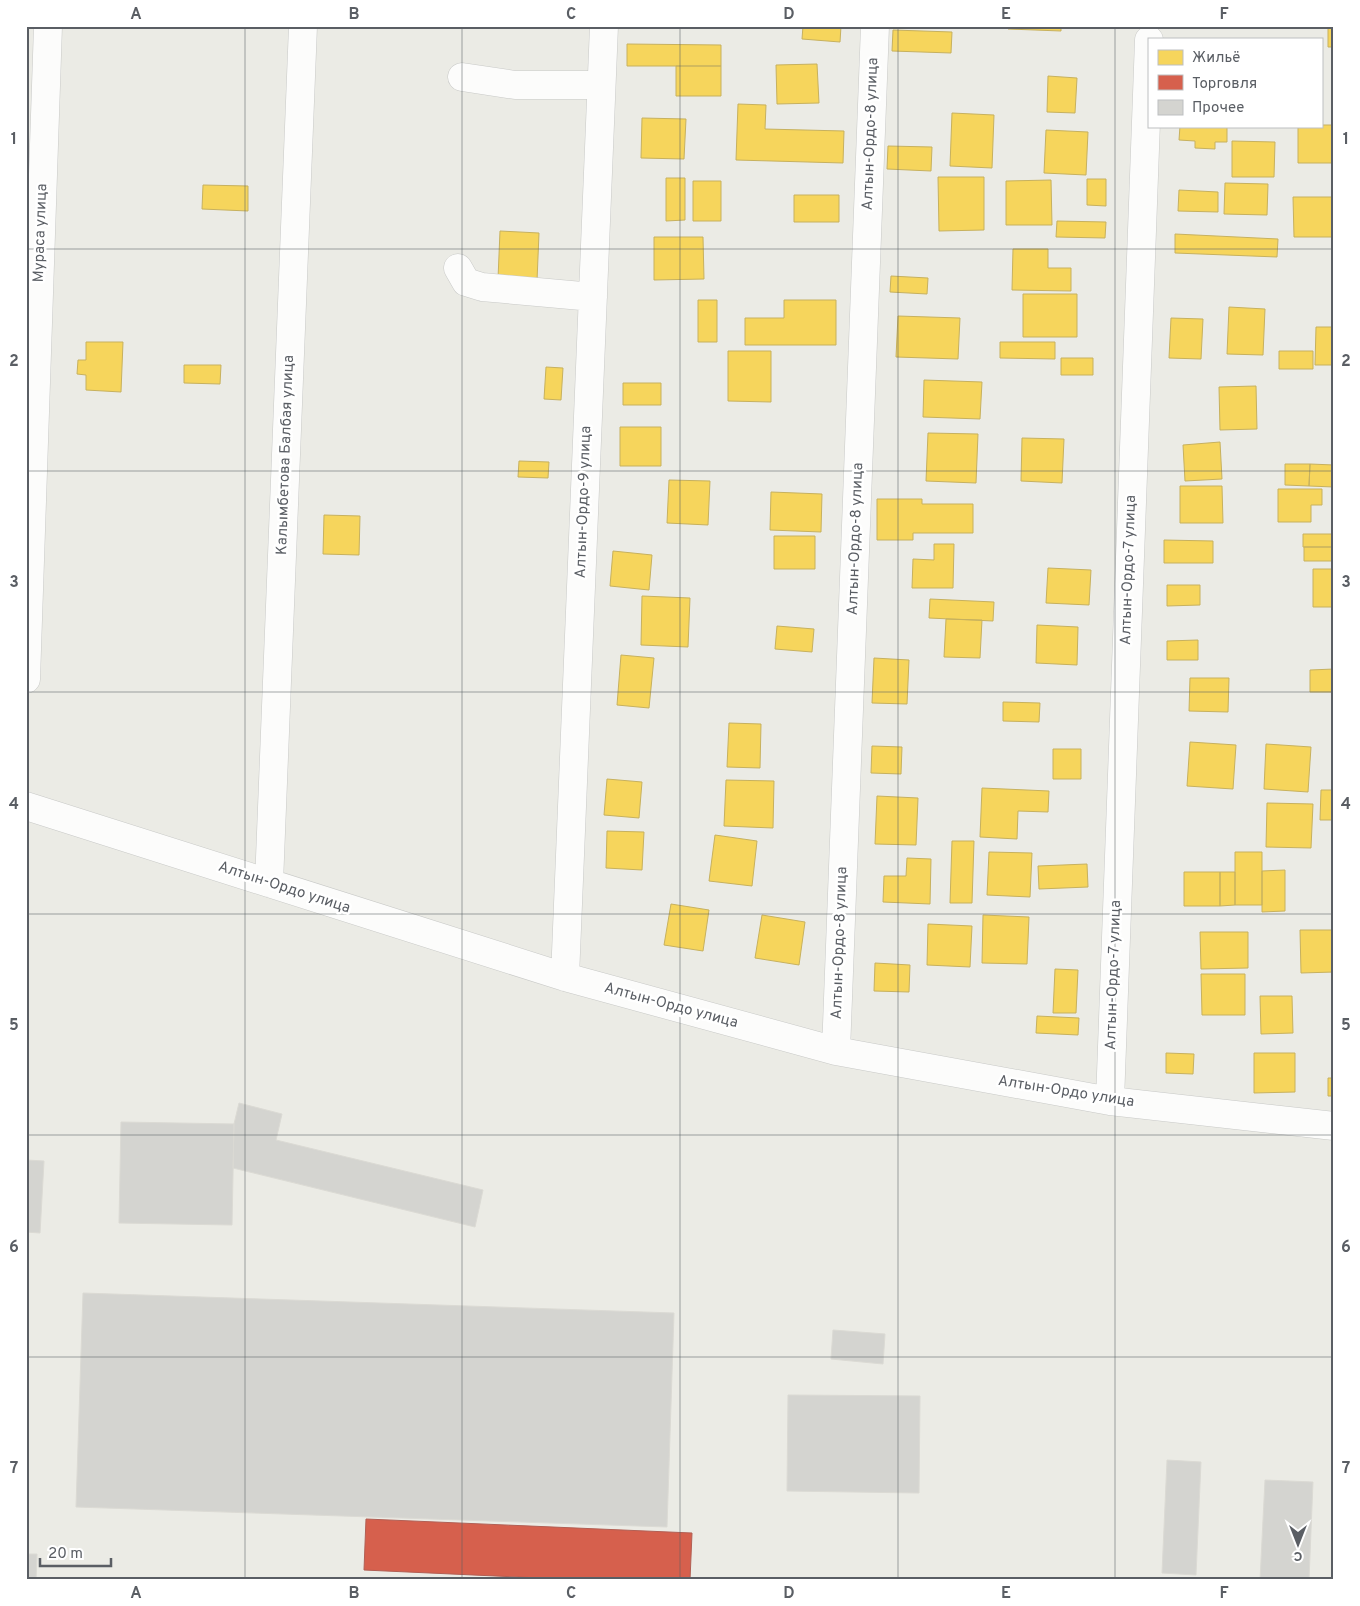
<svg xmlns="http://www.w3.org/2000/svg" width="1360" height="1606" font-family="Overpass,sans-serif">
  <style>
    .homes { fill: #f6d55c; stroke: #c7b15e }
    .shops { fill: #d6604d; stroke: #b15f54 }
    .building { fill: #d4d4d0; stroke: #dbdad4 }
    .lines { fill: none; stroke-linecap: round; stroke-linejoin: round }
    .minor-casing { stroke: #c8c9c7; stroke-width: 29 }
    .minor { stroke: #fcfcfb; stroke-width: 28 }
    .grid { fill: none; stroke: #5a5e64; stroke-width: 1; stroke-opacity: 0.55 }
    .labels { text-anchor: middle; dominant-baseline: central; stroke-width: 5; stroke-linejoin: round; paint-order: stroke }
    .street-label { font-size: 15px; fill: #5a5e64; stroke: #fff }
    .neatline { fill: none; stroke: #5a5e64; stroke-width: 2 }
    .grid-label { font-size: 16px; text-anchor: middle; font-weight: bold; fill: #5a5e64 }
  </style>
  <rect width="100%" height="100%" fill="#ebebe5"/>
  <path class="homes" d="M 803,26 L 841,26 L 840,42 L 802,39 Z
    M 1008,26 L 1061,26 L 1061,31 L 1008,29 Z
    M 1328,26 L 1334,26 L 1334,47 L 1328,47 Z
    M 893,30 L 952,32 L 951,53 L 892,51 Z
    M 627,44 L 721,45 L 721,66 L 627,66 Z
    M 817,64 L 819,103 L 777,104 L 776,65 Z
    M 676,66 L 721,66 L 721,96 L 676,96 Z
    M 1048,76 L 1077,78 L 1075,113 L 1047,112 Z
    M 738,104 L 766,105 L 765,129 L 844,131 L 843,163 L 736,160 Z
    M 952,113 L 994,115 L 992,168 L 950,166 Z
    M 642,118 L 686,119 L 684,159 L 641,158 Z
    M 1321,125 L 1334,125 L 1334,163 L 1298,163 L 1298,126 Z
    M 1180,126 L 1227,126 L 1227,142 L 1215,142 L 1215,149 L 1195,148 L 1195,141 L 1179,140 Z
    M 1046,130 L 1088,132 L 1086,175 L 1044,173 Z
    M 1232,141 L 1275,142 L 1274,177 L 1232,177 Z
    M 888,146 L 932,147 L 931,171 L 887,169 Z
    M 938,177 L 984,177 L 984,230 L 939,231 Z
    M 666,178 L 685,178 L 685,220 L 666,221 Z
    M 1087,179 L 1106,179 L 1106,206 L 1087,205 Z
    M 1051,180 L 1052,225 L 1006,225 L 1006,181 Z
    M 693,181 L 721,181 L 721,221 L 693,221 Z
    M 1225,183 L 1268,184 L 1267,215 L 1224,214 Z
    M 203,185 L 248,186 L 248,211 L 202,209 Z
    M 1179,190 L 1218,192 L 1218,212 L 1178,211 Z
    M 794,195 L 839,195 L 839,222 L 794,222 Z
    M 1293,197 L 1334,197 L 1334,237 L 1294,237 Z
    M 1057,221 L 1106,222 L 1105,238 L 1056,237 Z
    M 500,231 L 539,233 L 537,281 L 498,279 Z
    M 1175,234 L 1278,239 L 1277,257 L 1175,253 Z
    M 654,237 L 703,237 L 704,279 L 654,280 Z
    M 1013,249 L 1048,249 L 1048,268 L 1071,268 L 1071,291 L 1012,290 Z
    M 891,276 L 928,278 L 927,294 L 890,292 Z
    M 1023,294 L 1077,294 L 1077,337 L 1023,337 Z
    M 698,300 L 717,300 L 717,342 L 698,342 Z
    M 784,300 L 836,300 L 836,345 L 745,345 L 745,318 L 784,318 Z
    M 1229,307 L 1265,309 L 1263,355 L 1227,354 Z
    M 898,316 L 960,318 L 958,359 L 896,357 Z
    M 1171,318 L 1203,319 L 1201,359 L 1169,358 Z
    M 1316,327 L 1334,327 L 1334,365 L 1315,365 Z
    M 86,342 L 123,342 L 121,392 L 86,390 L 86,375 L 77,374 L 78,360 L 86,360 Z
    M 1000,342 L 1055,342 L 1055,359 L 1000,358 Z
    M 728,351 L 771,351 L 771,402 L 728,401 Z
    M 1279,351 L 1313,351 L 1313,369 L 1279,369 Z
    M 1061,358 L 1093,358 L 1093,375 L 1061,375 Z
    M 184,365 L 221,365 L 220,384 L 184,383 Z
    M 546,367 L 563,368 L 561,400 L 544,399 Z
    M 924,380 L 982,382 L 980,419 L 923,417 Z
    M 623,383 L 661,383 L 661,405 L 623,405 Z
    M 1256,386 L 1257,429 L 1220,430 L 1219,387 Z
    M 620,427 L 661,427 L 661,466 L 620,466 Z
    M 928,433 L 978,434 L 976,483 L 926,481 Z
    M 1022,438 L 1064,439 L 1062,483 L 1021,481 Z
    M 1220,442 L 1222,479 L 1185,481 L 1183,445 Z
    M 519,461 L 549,462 L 548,478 L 518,477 Z
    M 1285,464 L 1310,464 L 1309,486 L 1285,485 Z
    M 1310,464 L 1334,465 L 1334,487 L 1309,486 Z
    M 669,480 L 710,481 L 708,525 L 667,523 Z
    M 1180,486 L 1222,486 L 1223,523 L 1180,523 Z
    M 1278,489 L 1322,489 L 1322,505 L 1311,505 L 1311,522 L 1278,522 Z
    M 771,492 L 822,494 L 821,532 L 770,530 Z
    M 877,499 L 922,499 L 922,504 L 973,504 L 973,533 L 913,533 L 913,540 L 877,540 Z
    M 324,515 L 360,516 L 359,555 L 323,554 Z
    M 1303,534 L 1334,534 L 1334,547 L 1303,547 Z
    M 774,536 L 815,536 L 815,569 L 774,569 Z
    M 1164,540 L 1213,541 L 1213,563 L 1164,563 Z
    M 934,544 L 954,544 L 953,588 L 912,588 L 913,559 L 934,560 Z
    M 1304,547 L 1334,547 L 1334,561 L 1304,561 Z
    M 613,551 L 652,555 L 649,590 L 610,586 Z
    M 1048,568 L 1091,570 L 1089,605 L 1046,603 Z
    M 1313,569 L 1334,569 L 1334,607 L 1313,607 Z
    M 1167,585 L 1200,585 L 1200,605 L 1167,606 Z
    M 642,596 L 690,598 L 688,647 L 641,645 Z
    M 930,599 L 994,602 L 993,621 L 929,618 Z
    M 946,619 L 982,620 L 980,658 L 944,657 Z
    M 1037,625 L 1078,627 L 1077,665 L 1036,663 Z
    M 777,626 L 814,629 L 812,652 L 775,649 Z
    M 1198,640 L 1198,660 L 1167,660 L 1167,641 Z
    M 621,655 L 654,658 L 649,708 L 617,705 Z
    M 874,658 L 909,660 L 907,704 L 872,703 Z
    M 1334,669 L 1334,692 L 1310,692 L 1310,670 Z
    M 1190,678 L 1229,678 L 1228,712 L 1189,711 Z
    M 1003,702 L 1040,703 L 1039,722 L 1003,721 Z
    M 729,723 L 761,724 L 760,768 L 727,767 Z
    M 1190,742 L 1236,745 L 1233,789 L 1187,786 Z
    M 1266,744 L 1311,747 L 1308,792 L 1264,789 Z
    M 872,746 L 902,747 L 901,774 L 871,773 Z
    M 1053,749 L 1081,749 L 1081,779 L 1053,779 Z
    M 607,779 L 642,782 L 639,818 L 604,815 Z
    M 726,780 L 774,781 L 773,828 L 724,826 Z
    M 982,788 L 1049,791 L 1048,812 L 1018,811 L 1017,839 L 980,837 Z
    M 1321,790 L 1334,790 L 1334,820 L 1320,820 Z
    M 877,796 L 918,798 L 916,845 L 875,844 Z
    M 1267,803 L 1313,804 L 1311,848 L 1266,847 Z
    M 607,831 L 644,832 L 642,870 L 606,868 Z
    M 715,835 L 757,841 L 752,886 L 709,881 Z
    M 952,841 L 974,841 L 972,903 L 950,903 Z
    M 989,852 L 1032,853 L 1030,897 L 987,895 Z
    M 1235,852 L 1262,852 L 1262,905 L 1235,905 Z
    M 907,858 L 931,859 L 930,904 L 883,902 L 884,876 L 906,876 Z
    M 1087,864 L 1088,887 L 1039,889 L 1038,866 Z
    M 1285,870 L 1285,911 L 1262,912 L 1262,871 Z
    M 1184,872 L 1220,872 L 1220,906 L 1184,906 Z
    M 1220,872 L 1235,872 L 1235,905 L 1220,906 Z
    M 671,904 L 709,910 L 703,951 L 664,945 Z
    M 762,915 L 805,922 L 799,965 L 755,958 Z
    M 983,915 L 1029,917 L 1027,964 L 982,963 Z
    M 928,924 L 972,926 L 970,967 L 927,965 Z
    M 1300,930 L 1334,930 L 1334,972 L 1301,973 Z
    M 1200,932 L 1248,932 L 1248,968 L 1201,969 Z
    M 875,963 L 910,965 L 909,992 L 874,991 Z
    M 1055,969 L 1078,970 L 1076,1013 L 1053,1013 Z
    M 1201,974 L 1245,974 L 1245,1015 L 1202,1015 Z
    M 1260,996 L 1292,996 L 1293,1033 L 1261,1034 Z
    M 1037,1016 L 1079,1018 L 1078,1035 L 1036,1033 Z
    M 1166,1053 L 1194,1054 L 1193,1074 L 1166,1073 Z
    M 1254,1053 L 1295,1053 L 1295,1092 L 1254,1093 Z
    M 1328,1078 L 1334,1078 L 1334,1096 L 1328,1096 Z"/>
  <path class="shops" d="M 366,1519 L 692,1533 L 690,1580 L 583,1580 L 364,1570 Z"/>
  <path class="building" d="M 239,1103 L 282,1114 L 276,1140 L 483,1190 L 475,1227 L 233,1168 L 234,1124 Z
    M 121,1122 L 234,1124 L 232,1225 L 119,1223 Z
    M 26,1160 L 44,1161 L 40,1233 L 26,1232 Z
    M 83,1293 L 674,1313 L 667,1527 L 76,1507 Z
    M 833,1330 L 885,1334 L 883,1364 L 831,1359 Z
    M 788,1395 L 920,1396 L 919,1493 L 787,1491 Z
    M 1167,1460 L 1201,1462 L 1196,1575 L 1162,1573 Z
    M 1265,1480 L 1313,1482 L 1309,1580 L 1260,1580 Z
    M 26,1554 L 37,1554 L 36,1580 L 26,1580 Z"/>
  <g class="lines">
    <defs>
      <path id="minor" d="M 462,77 L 515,85 L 601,85
        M 458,268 L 466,282 L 482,287 L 593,297
        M 26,679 L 48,26
        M 26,806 L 565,977 L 836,1051 L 1110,1101 L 1334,1126
        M 269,883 L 303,26
        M 565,977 L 604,26
        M 836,1051 L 875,26
        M 1110,1101 L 1149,40"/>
    </defs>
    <use href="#minor" class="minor-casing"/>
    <use href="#minor" class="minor"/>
  </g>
  <path class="grid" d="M 245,26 L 245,1580M 462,26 L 462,1580M 680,26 L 680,1580M 898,26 L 898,1580M 1115,26 L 1115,1580M 26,249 L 1334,249M 26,471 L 1334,471M 26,692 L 1334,692M 26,914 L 1334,914M 26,1135 L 1334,1135M 26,1357 L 1334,1357"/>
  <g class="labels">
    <g class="street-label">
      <text transform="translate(871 134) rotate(-88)">Алтын-Ордо-8 улица</text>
      <text transform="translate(41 233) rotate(-88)">Мураса улица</text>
      <text transform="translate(286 455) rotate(-88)">Калымбетова Балбая улица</text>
      <text transform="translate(584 502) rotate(-88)">Алтын-Ордо-9 улица</text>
      <text transform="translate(856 539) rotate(-88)">Алтын-Ордо-8 улица</text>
      <text transform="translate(1129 570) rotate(-88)">Алтын-Ордо-7 улица</text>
      <text transform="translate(284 888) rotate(18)">Алтын-Ордо улица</text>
      <text transform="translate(840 943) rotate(-88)">Алтын-Ордо-8 улица</text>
      <text transform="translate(1114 975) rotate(-88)">Алтын-Ордо-7 улица</text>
      <text transform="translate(671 1006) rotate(15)">Алтын-Ордо улица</text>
      <text transform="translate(1066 1092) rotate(9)">Алтын-Ордо улица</text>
    </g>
  </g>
  <rect width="1360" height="1606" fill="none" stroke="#ffffff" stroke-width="55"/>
  <rect x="1148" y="38" width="175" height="90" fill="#ffffff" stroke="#bdbfc1"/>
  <rect x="1158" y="50" width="25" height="15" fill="#f6d55c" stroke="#bdbfc1"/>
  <text x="1192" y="62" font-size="15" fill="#5a5e64">Жильё</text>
  <rect x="1158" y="75" width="25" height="15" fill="#d6604d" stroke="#bdbfc1"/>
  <text x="1192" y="88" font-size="15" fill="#5a5e64">Торговля</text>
  <rect x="1158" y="100" width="25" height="15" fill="#d4d4d0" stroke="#bdbfc1"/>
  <text x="1192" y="112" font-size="15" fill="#5a5e64">Прочее</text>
  <g transform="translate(1298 1544) rotate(180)" stroke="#ffffff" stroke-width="4" paint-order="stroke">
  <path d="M0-4L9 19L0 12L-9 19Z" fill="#5a5e64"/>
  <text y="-8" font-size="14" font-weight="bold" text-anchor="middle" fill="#5a5e64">С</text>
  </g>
  <path d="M40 1558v8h71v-8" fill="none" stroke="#5a5e64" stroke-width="2.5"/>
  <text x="48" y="1558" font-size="15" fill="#5a5e64" stroke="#ffffff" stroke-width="4" paint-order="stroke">20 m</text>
  <rect x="28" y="28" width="1304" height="1550" class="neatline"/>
  <g class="grid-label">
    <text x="136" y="19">A</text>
    <text x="354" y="19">B</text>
    <text x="571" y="19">C</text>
    <text x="789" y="19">D</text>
    <text x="1006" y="19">E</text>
    <text x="1224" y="19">F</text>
    <text x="14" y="144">1</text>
    <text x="1346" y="144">1</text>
    <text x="14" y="366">2</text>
    <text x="1346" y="366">2</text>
    <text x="14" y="587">3</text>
    <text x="1346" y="587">3</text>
    <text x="14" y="809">4</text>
    <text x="1346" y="809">4</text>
    <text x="14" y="1030">5</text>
    <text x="1346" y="1030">5</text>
    <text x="14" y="1252">6</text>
    <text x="1346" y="1252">6</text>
    <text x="14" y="1473">7</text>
    <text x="1346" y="1473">7</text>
    <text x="136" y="1598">A</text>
    <text x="354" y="1598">B</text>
    <text x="571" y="1598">C</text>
    <text x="789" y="1598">D</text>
    <text x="1006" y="1598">E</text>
    <text x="1224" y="1598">F</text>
  </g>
</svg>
